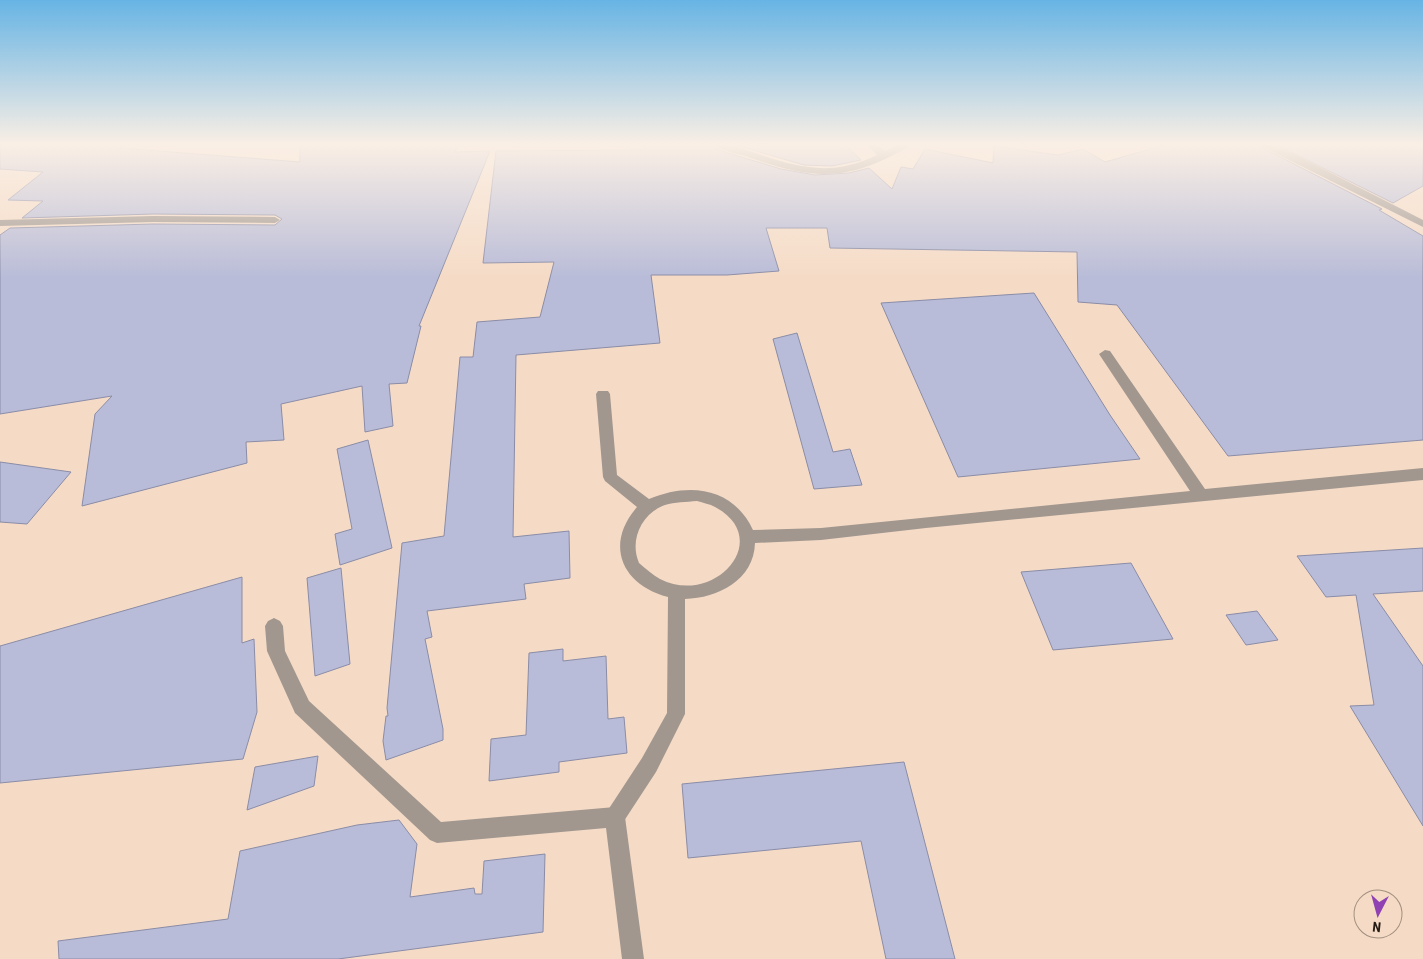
<svg xmlns="http://www.w3.org/2000/svg" width="1423" height="959" font-family="'Roboto Condensed',sans-serif">
  <style>
    .building { fill: #b9bcd8; stroke: #8a8ca7 }
    .lines { fill: none; stroke-linecap: round; stroke-linejoin: round }
    .lane { fill: #a2978f; fill-rule: evenodd }
    .street { fill: #a2978f; fill-rule: evenodd }
  </style>
  <rect width="100%" height="100%" fill="#f5dbc6"/>
  <path class="building" d="M 0,144 L 128,144 L 120,148 L 300,162 L 300,144 L 459,144 L 455,152 L 490,151 L 419,326 L 421,326 L 407,383 L 389,384 L 393,426 L 365,432 L 362,386 L 281,404 L 284,440 L 246,442 L 247,463 L 82,506 L 95,414 L 112,396 L 0,414 L 0,235 L 10,228 L 153,224 L 275,225 L 282,219 L 275,215 L 153,214 L 22,218 L 43,201 L 8,200 L 43,172 L 0,169 Z
    M 645,144 L 711,144 L 715,148 L 728,153 L 781,169 L 815,175 L 849,173 L 869,168 L 892,189 L 901,167 L 913,169 L 925,149 L 993,163 L 994,146 L 1058,155 L 1083,149 L 1105,162 L 1168,144 L 1255,144 L 1382,209 L 1379,210 L 1423,236 L 1423,440 L 1228,456 L 1117,305 L 1078,302 L 1077,252 L 830,248 L 827,228 L 766,228 L 779,271 L 727,275 L 651,275 L 660,343 L 516,355 L 513,537 L 569,531 L 570,578 L 524,584 L 526,599 L 427,611 L 432,637 L 425,639 L 443,729 L 443,740 L 386,760 L 383,741 L 386,716 L 388,716 L 387,708 L 402,543 L 444,536 L 460,357 L 473,357 L 477,322 L 540,317 L 554,262 L 483,263 L 496,151 L 644,150 Z
    M 732,144 L 844,144 L 861,160 L 832,166 L 804,165 Z
    M 1275,144 L 1423,144 L 1423,186 L 1393,203 Z
    M 1034,293 L 1110,415 L 1140,459 L 958,477 L 881,303 Z
    M 797,333 L 833,452 L 850,449 L 862,485 L 814,489 L 773,339 Z
    M 368,440 L 392,548 L 340,565 L 335,534 L 352,529 L 337,449 Z
    M 0,462 L 71,472 L 27,524 L 0,522 Z
    M 1423,548 L 1423,591 L 1373,594 L 1423,666 L 1423,826 L 1350,706 L 1374,705 L 1356,595 L 1326,597 L 1297,556 Z
    M 1131,563 L 1173,639 L 1053,650 L 1021,572 Z
    M 341,568 L 350,664 L 315,676 L 307,578 Z
    M 242,577 L 242,643 L 254,639 L 257,712 L 243,759 L 0,783 L 0,646 Z
    M 1257,611 L 1278,640 L 1246,645 L 1226,615 Z
    M 563,649 L 563,661 L 606,656 L 608,719 L 624,717 L 627,753 L 559,762 L 559,772 L 489,781 L 491,739 L 526,735 L 529,653 Z
    M 318,756 L 314,786 L 247,810 L 255,767 Z
    M 904,762 L 955,959 L 886,959 L 861,841 L 688,858 L 682,784 Z
    M 399,820 L 417,844 L 410,897 L 474,888 L 475,894 L 482,894 L 484,861 L 545,854 L 543,932 L 338,959 L 59,959 L 58,941 L 228,919 L 240,851 L 357,825 Z"/>
  <g class="lines">
    <path class="lane" d="M 1105,350 L 1110,351 L 1205,489 L 1423,468 L 1423,480 L 926,528 L 821,540 L 755,543 C 754,580 718,598 685,599 L 685,714 L 656,772 L 622,824 L 615,827 L 608,824 L 605,817 L 608,810 L 642,758 L 667,713 L 668,597 C 622,585 604,545 637,507 L 605,481 L 603,477 L 596,394 L 598,391 L 608,391 L 610,394 L 617,475 L 649,499 C 689,482 733,487 753,530 L 821,528 L 1190,491 L 1099,354 ZM 697,501 C 703,503 710,504 715,507 C 775,539 714,607 660,579 C 653,575 646,569 639,563 C 629,540 642,513 665,505 C 675,502 686,502 697,501 Z"/>
    <path class="street" d="M 713,144 C 729,143 743,149 758,154 C 802,169 834,176 877,155 L 866,144 L 876,144 L 885,151 L 900,144 L 912,144 C 905,150 893,155 885,159 C 833,184 797,174 745,156 C 735,153 721,151 713,144 Z
      M 1257,144 L 1270,144 L 1292,153 L 1423,220 L 1423,227 Z
      M 153,216 L 275,217 L 280,220 L 275,223 L 153,222 L 0,226 L 0,220 Z
      M 274,618 L 280,621 L 283,626 L 285,651 L 309,701 L 441,822 L 615,807 L 622,810 L 625,817 L 644,959 L 622,959 L 606,828 L 437,843 L 430,840 L 295,713 L 267,651 L 265,626 L 268,621 Z"/>
  </g>
  <linearGradient id="sky" x2="0" y2="1"><stop stop-color="#67b4e4"/><stop offset="0.52" stop-color="#faefe5"/><stop offset="1" stop-color="#faefe5" stop-opacity="0"/></linearGradient>
  <rect width="1423" height="278" fill="url(#sky)"/>
  <g transform="translate(1378 914) rotate(186)"><circle r="24" fill="#f5dbc6" stroke="#a28f7f"/>
  <path d="M0-4L9 19L0 12L-9 19Z" fill="#9042b3"/>
  <text y="-8" font-size="14" font-weight="bold" text-anchor="middle" fill="#251c14">N</text>
  </g>
</svg>
